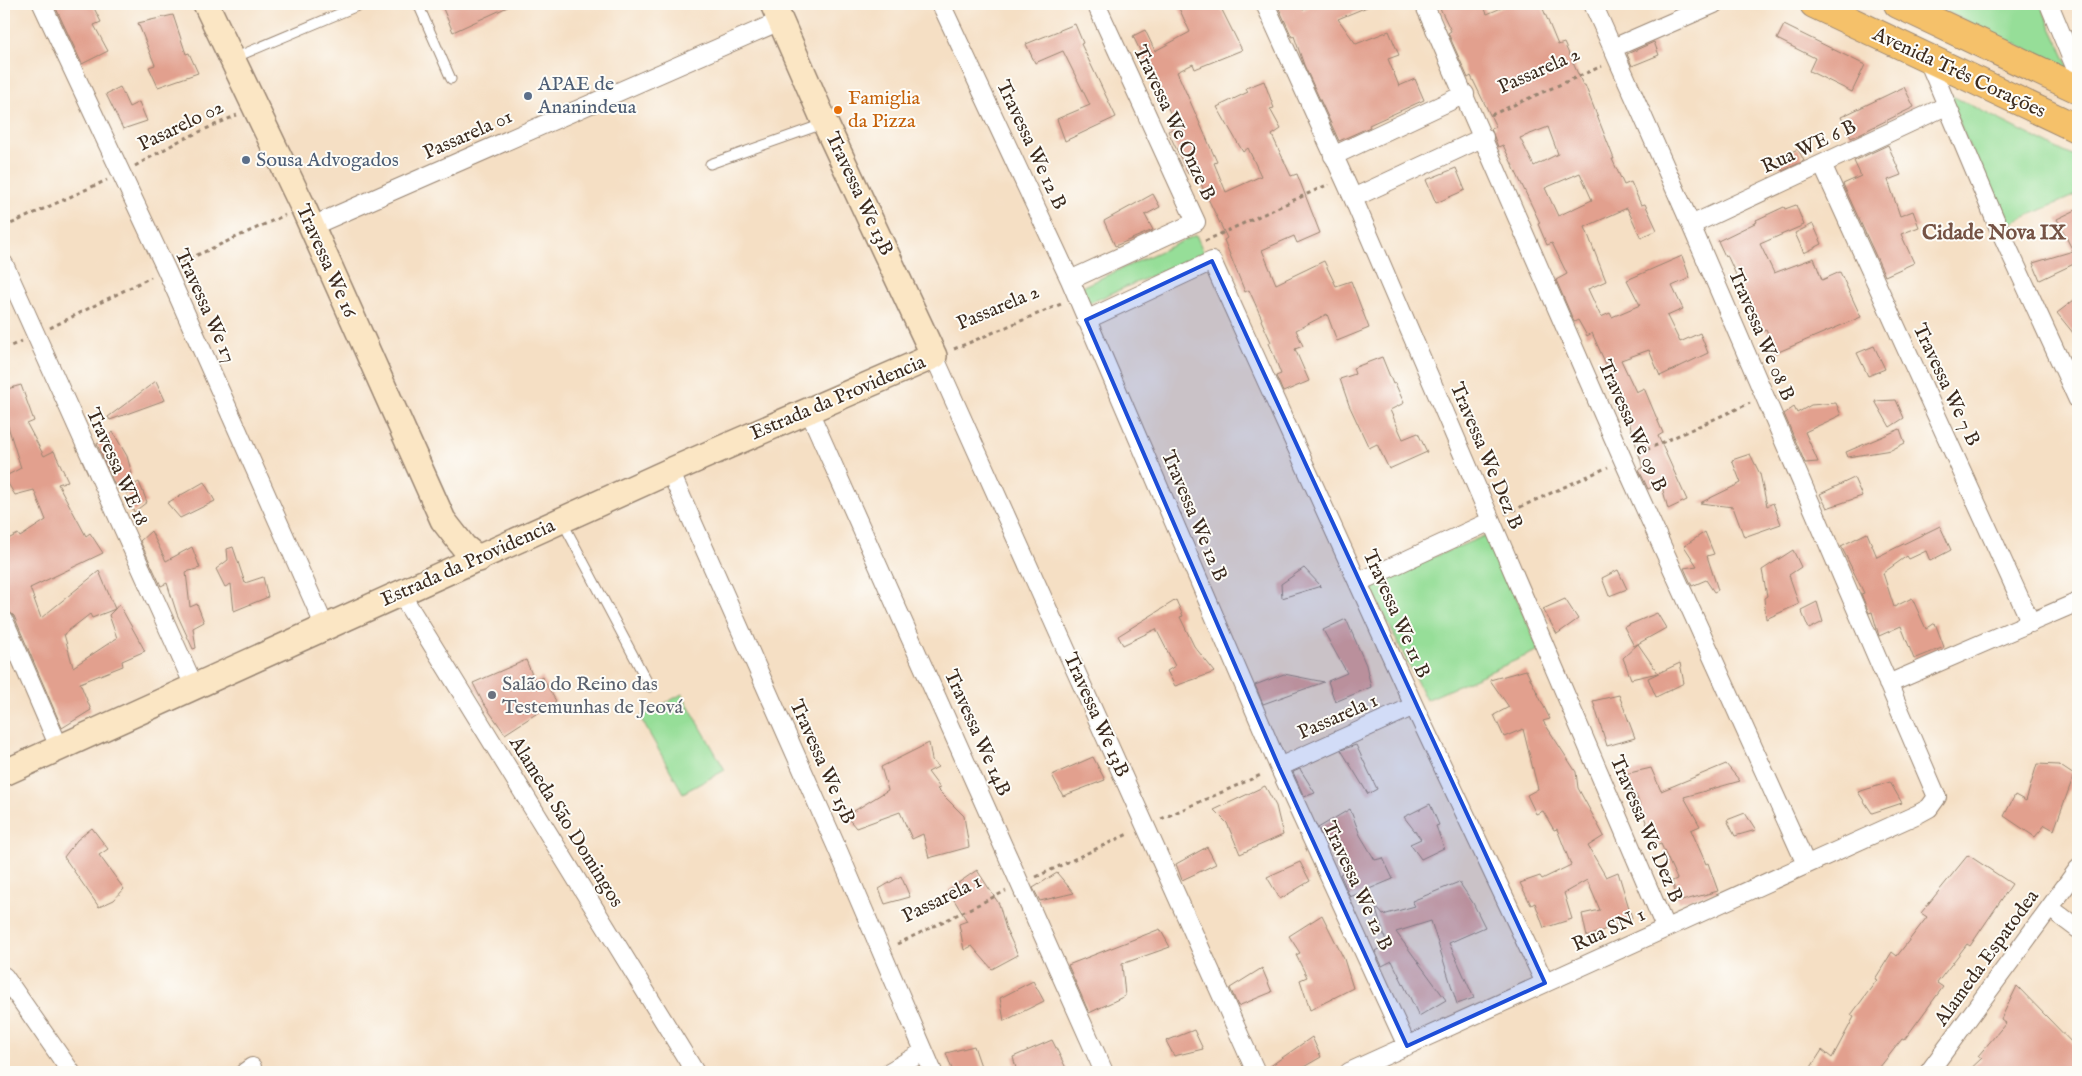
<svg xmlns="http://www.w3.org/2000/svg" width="2082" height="1076" font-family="'IM FELL English',serif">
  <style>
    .green { fill: #96de98; stroke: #68845b }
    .building { fill: #e2a08e; fill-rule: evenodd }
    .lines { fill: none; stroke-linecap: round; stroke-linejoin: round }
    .lane-casing { stroke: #988471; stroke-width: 11 }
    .street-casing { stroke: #988471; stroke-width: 20 }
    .secondary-casing { stroke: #988471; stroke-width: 28 }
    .primary-casing { stroke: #988471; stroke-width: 30 }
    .path { stroke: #988471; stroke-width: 3; stroke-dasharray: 4 4; stroke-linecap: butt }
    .lane { stroke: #fff; stroke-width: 9 }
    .street { stroke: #fff; stroke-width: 18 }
    .secondary { stroke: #fbe6c4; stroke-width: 25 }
    .primary { stroke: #f5c16b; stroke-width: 28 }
    .marked { fill: #1d4ed8; fill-opacity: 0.2; stroke: #1d4ed8; stroke-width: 4; stroke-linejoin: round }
    .service-dot { fill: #5c6f8a; stroke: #fdfcf7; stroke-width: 2 }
    .food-dot { fill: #e8710a; stroke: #fdfcf7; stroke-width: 2 }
    .worship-dot { fill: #6b7280; stroke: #fdfcf7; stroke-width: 2 }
    .labels { text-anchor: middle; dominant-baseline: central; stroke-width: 4; stroke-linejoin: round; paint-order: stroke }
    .street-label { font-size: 20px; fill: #3b2a1e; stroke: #fdfcf7 }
    .service-label { font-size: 20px; fill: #4e5e75; stroke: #fdfcf7; text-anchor: start }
    .food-label { font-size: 20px; fill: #c56008; stroke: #fdfcf7; text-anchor: start }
    .worship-label { font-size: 20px; fill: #5b616d; stroke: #fdfcf7; text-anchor: start }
    .neighbourhood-label { font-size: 21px; font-weight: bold; fill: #755345; stroke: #fdfcf7 }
  </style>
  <rect width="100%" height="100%" fill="#fdfcf7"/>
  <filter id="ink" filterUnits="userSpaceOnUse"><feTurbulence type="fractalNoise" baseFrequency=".02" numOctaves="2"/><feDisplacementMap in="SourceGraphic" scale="10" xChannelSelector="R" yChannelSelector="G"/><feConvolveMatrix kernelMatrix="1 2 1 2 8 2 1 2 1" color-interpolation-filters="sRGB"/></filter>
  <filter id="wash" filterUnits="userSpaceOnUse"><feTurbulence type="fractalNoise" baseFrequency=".0096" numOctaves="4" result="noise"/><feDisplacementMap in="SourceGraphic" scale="20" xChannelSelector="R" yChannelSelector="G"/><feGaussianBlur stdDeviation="1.12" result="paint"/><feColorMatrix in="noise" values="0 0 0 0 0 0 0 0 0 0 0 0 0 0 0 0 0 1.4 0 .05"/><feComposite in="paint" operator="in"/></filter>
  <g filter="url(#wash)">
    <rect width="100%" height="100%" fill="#f5dfc4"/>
    <path class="green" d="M 1930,4 L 2040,4 L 2071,70 Z
      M 1946,93 L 2078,159 L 2078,194 L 2004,226 Z
      M 1196,235 L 1204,253 L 1087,304 L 1079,288 Z
      M 1489,534 L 1539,650 L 1426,700 L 1369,584 Z
      M 682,694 L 725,770 L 683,793 L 640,717 Z"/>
    <g id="blocks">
      <path class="building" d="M 54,4 L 92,4 L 101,22 L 94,25 L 108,51 L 82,64 Z
        M 441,4 L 514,4 L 453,32 Z
        M 1177,4 L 1219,4 L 1242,50 L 1195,69 L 1193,64 L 1177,72 L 1217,162 L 1214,163 L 1226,192 L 1261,176 L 1248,148 L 1243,152 L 1217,107 L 1248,92 L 1246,88 L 1264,81 L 1274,108 L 1270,109 L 1281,129 L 1272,135 L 1291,176 L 1297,174 L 1320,233 L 1297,243 L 1294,236 L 1262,250 L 1276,284 L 1324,261 L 1336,286 L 1351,281 L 1369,328 L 1337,341 L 1327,314 L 1296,330 L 1303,346 L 1295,349 L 1309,381 L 1283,392 L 1276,376 L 1281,374 L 1269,343 L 1271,342 L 1261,320 L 1262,319 L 1249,290 L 1245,292 L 1224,240 L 1227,238 L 1200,182 L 1198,182 L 1194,172 L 1188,174 L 1168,131 L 1177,127 L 1133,36 L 1145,30 L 1155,51 L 1190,32 Z
        M 1277,4 L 1300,4 L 1303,10 L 1314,4 L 1374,4 L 1338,19 L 1356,44 L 1389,31 L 1399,55 L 1388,59 L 1399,86 L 1415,79 L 1424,100 L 1369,125 L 1370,127 L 1339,141 L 1304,65 L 1294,36 L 1292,37 Z
        M 1449,4 L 1483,4 L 1487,14 L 1511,4 L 1541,4 L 1558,45 L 1564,43 L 1583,85 L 1585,85 L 1614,159 L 1612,159 L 1624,185 L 1631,182 L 1641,205 L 1645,204 L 1657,230 L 1641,238 L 1627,208 L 1585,227 L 1606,281 L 1588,289 L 1601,317 L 1610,313 L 1612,317 L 1640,305 L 1627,280 L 1682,256 L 1690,278 L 1672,286 L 1683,309 L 1667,316 L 1680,342 L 1700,333 L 1708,353 L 1660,376 L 1649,350 L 1621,360 L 1636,392 L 1644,388 L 1663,433 L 1658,436 L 1687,500 L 1668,509 L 1661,483 L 1648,489 L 1639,470 L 1643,468 L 1628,418 L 1622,420 L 1613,402 L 1621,398 L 1592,333 L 1587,336 L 1578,320 L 1574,322 L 1556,280 L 1567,274 L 1552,243 L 1547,245 L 1538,224 L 1540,223 L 1503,145 L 1498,147 L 1491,129 L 1496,127 L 1471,76 L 1468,78 L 1448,33 L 1451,31 L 1440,8 ZM 1548,127 L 1558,154 L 1534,166 L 1520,138 ZM 1580,173 L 1592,200 L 1558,216 L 1545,188 Z
        M 173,15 L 186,54 L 189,53 L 198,73 L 158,87 L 149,67 L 155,65 L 138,23 Z
        M 1075,24 L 1083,43 L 1081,44 L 1116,117 L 1065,141 L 1057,119 L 1090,105 L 1063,51 L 1035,63 L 1026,44 Z
        M 1784,25 L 1865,65 L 1852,92 L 1809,71 L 1815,58 L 1777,39 Z
        M 1654,42 L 1659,55 L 1632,66 L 1627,54 Z
        M 120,87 L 129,107 L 139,102 L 147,121 L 123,129 L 106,94 Z
        M 1904,87 L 1914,107 L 1851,138 L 1841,117 Z
        M 1888,145 L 1901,175 L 1888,180 L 1900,216 L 1913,211 L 1919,227 L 1901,234 L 1914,263 L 1885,276 L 1843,184 L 1861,176 L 1854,161 Z
        M 1798,149 L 1804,161 L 1782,171 L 1778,158 Z
        M 1456,168 L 1465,190 L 1436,203 L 1426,180 Z
        M 1153,194 L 1160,207 L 1145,215 L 1153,230 L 1115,246 L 1104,221 Z
        M 1796,205 L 1804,225 L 1760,244 L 1774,273 L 1814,258 L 1822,280 L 1840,272 L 1861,317 L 1776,353 L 1766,330 L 1762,332 L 1727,255 L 1725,256 L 1718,241 L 1757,222 L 1756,220 L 1784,207 L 1785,209 Z
        M 2078,209 L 2078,262 L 2040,280 L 2033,263 L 2073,251 L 2057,219 Z
        M 1813,224 L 1822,244 L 1804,253 L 1795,233 Z
        M 2078,297 L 2078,339 L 2057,313 Z
        M 1874,346 L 1885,369 L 1868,376 L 1857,353 Z
        M 1382,357 L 1393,384 L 1395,383 L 1404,403 L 1390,410 L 1403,439 L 1418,433 L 1427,452 L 1389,469 L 1377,444 L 1369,448 L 1349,405 L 1340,379 L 1355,374 L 1353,368 Z
        M 156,381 L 165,400 L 110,420 L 108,417 Z
        M 21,385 L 34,421 L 27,424 L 44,456 L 54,451 L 68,481 L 58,484 L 86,536 L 90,533 L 103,553 L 30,588 L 41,618 L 99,571 L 115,609 L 119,604 L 145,651 L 122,661 L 123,666 L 80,683 L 91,710 L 62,728 L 14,616 L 7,610 L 4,603 L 4,541 L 18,534 L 20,537 L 46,520 L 34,490 L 15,495 L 4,477 L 21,468 L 6,420 L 4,420 L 4,390 ZM 115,609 L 109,615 L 117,638 L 73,667 L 64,634 L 90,614 L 92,618 Z
        M 1896,400 L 1904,418 L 1890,427 L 1875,401 Z
        M 1836,403 L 1841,415 L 1805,432 L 1818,462 L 1805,463 L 1784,414 L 1794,407 L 1797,413 L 1811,405 Z
        M 1900,429 L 1905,443 L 1891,450 L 1848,457 L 1846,452 Z
        M 113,432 L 127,456 L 132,474 L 115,486 L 97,444 Z
        M 1750,454 L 1760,474 L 1767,506 L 1773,503 L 1781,524 L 1744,537 L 1733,507 L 1700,503 L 1741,483 L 1732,460 Z
        M 1854,478 L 1862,496 L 1827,508 L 1820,494 Z
        M 139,482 L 147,502 L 134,512 L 125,489 Z
        M 204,482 L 215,501 L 180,518 L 167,503 Z
        M 1940,526 L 1951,550 L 1930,561 L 1926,551 L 1909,559 L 1907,556 L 1883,573 L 1894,607 L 1912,598 L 1926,629 L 1935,623 L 1944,647 L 1914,659 L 1901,626 L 1879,636 L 1872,612 L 1869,613 L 1861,594 L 1864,593 L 1841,546 L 1867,533 L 1877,557 Z
        M 151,531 L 166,561 L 192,547 L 200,568 L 186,572 L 190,607 L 197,604 L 204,622 L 193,628 L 196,648 L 193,649 L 177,614 L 167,583 L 161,586 L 140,541 Z
        M 1705,532 L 1714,554 L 1707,556 L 1718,590 L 1714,592 L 1706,580 L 1692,586 L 1684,568 L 1697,566 L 1684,546 Z
        M 233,547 L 245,583 L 263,577 L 268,597 L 234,611 L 231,584 L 225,587 L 216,569 L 228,560 L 227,549 Z
        M 1793,550 L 1801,567 L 1789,575 L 1799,604 L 1766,619 L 1764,598 L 1767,596 L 1762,570 Z
        M 1304,568 L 1321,586 L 1282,598 L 1281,584 Z
        M 1618,570 L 1627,589 L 1609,596 L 1602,578 Z
        M 1565,599 L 1578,619 L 1557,634 L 1543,609 Z
        M 1176,600 L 1183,616 L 1180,617 L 1194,646 L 1215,672 L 1175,686 L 1167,671 L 1175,666 L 1156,629 L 1123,645 L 1118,636 Z
        M 1817,602 L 1823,622 L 1809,629 L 1801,610 Z
        M 1657,613 L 1666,628 L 1634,646 L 1624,627 Z
        M 1346,619 L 1366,665 L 1371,687 L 1335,702 L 1328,681 L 1347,673 L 1323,630 Z
        M 1638,644 L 1658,673 L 1631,679 L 1623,658 Z
        M 526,660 L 535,682 L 542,677 L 556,701 L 505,734 L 482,701 L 473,683 Z
        M 1680,663 L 1684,683 L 1656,697 L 1648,678 Z
        M 1526,670 L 1550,719 L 1543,721 L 1576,772 L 1578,788 L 1604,836 L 1588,846 L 1606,877 L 1618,872 L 1632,918 L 1587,937 L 1582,914 L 1600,910 L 1587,880 L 1564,893 L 1572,919 L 1544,928 L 1535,903 L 1531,905 L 1520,883 L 1540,876 L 1542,879 L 1571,865 L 1557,829 L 1554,830 L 1543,811 L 1536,814 L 1527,795 L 1538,789 L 1523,729 L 1504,737 L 1494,715 L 1509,707 L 1490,680 Z
        M 1284,674 L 1324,682 L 1263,704 L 1255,685 Z
        M 1619,695 L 1635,738 L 1607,746 L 1593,701 Z
        M 929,743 L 932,760 L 938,767 L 928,772 L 940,788 L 937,789 L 964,816 L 969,847 L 929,858 L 923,834 L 912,839 L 900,812 L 856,828 L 846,816 L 888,790 L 881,767 Z
        M 1356,745 L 1377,789 L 1368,794 L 1341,750 Z
        M 1093,757 L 1105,780 L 1063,796 L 1052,775 Z
        M 1726,764 L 1740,781 L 1684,797 L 1700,826 L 1691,830 L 1706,864 L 1708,863 L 1718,891 L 1678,902 L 1672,881 L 1677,879 L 1661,844 L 1655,846 L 1636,795 L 1630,798 L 1621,775 L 1651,768 L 1661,791 Z
        M 2037,764 L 2059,765 L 2074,775 L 2054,830 L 2045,825 L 2035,837 L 2004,816 L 2015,795 L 2026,801 Z
        M 1300,769 L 1315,793 L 1304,797 L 1293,772 Z
        M 1890,782 L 1902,803 L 1872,813 L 1858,792 Z
        M 1265,786 L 1276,806 L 1283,835 L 1240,854 L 1227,823 L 1214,810 Z
        M 1430,804 L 1439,825 L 1436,826 L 1444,848 L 1421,859 L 1410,844 L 1421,839 L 1404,817 Z
        M 1350,809 L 1360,835 L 1375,860 L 1383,858 L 1393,879 L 1350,897 L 1340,874 L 1345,872 L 1333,842 L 1327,845 L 1318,828 Z
        M 1745,813 L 1756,830 L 1735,836 L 1727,820 Z
        M 92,828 L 108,849 L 99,855 L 124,889 L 114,900 L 99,907 L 64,857 L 77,840 Z
        M 1207,847 L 1216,864 L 1182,880 L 1176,864 Z
        M 1968,855 L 2012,884 L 1970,946 L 1967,944 L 1937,983 L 1943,987 L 1904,1040 L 1902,1039 L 1876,1072 L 1808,1072 L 1822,1050 L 1832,1058 L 1854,1017 L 1851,1015 L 1877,980 L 1875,979 L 1892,952 L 1897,956 L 1927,917 L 1921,913 Z
        M 1300,862 L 1310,881 L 1280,899 L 1267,877 Z
        M 977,870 L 999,904 L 1006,929 L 1018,955 L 992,969 L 972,946 L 964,950 L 959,924 L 967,921 L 948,890 Z
        M 1057,873 L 1074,893 L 1040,901 L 1033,888 Z
        M 901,876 L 910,897 L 885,904 L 879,889 Z
        M 1459,882 L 1473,903 L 1485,927 L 1449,943 L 1474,998 L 1457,1004 L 1431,921 L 1396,932 L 1446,1000 L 1419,1016 L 1392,961 L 1382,966 L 1375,951 L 1387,944 L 1376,910 L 1378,909 L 1383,915 L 1415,906 L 1412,901 Z
        M 1322,915 L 1344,959 L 1353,988 L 1310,1010 L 1300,980 L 1307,977 L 1296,955 L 1300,953 L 1289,936 Z
        M 1160,929 L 1170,947 L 1122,964 L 1125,996 L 1089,1013 L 1068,965 Z
        M 1262,968 L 1272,992 L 1238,1006 L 1230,988 Z
        M 1033,981 L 1044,1001 L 1004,1021 L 1000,998 Z
        M 2017,986 L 2078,1049 L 2078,1072 L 1967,1072 L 1982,1058 L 1978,1056 L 2006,1023 L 2001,1019 Z
        M 1194,1030 L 1203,1049 L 1174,1056 L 1166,1041 Z
        M 1312,1037 L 1321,1057 L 1295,1072 L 1266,1072 L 1266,1069 Z
        M 1052,1040 L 1068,1072 L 1017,1072 L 1013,1057 Z
        M 974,1046 L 983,1072 L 953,1072 L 946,1053 Z"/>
    </g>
  </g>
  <g filter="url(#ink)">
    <use href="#blocks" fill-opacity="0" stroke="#988471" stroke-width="1"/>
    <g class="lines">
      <defs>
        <path id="lane" d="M 418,4 L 451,79
          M 234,58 L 362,4
          M 710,164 L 823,124
          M 562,521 L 650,687"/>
        <path id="street" d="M 42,4 L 166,269 L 325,627
          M 941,4 L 1070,280 L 1279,767 L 1407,1046
          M 1265,4 L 1353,198 L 1665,927
          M 1424,4 L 1623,460 L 1806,864
          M 2049,4 L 2078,74
          M 1613,48 L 1714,4
          M 1927,58 L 1997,224 L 2078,400
          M 1333,156 L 1465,94
          M 1822,164 L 2031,623
          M 1353,198 L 1484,137
          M 1691,225 L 1946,106
          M 310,227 L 780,21
          M 4,264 L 194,686
          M 1070,280 L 1196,222 L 1096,4
          M 1086,320 L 1212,261 L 1414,706 L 1545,983
          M 934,356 L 1256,1072
          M 809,411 L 1104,1072
          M 670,471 L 837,848 L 933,1072
          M 1359,582 L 1491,521
          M 401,594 L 695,1072
          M 4,620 L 59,747
          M 1888,684 L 2078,602
          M 1279,767 L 1414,706
          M 2050,908 L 2078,929
          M 4,976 L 71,1072
          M 245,1072 L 252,1067
          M 889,1072 L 923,1052
          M 1349,1072 L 1918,814 L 1929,808 L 1937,797 L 1691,225 L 1593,4
          M 1929,1072 L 2078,869"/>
        <path id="secondary" d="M 206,4 L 303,207 L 443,520 L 464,547 L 479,559
          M 4,773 L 670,471 L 934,356 L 825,123 L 773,4"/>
        <path id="primary" d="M 1814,4 L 2078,129
          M 1898,4 L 2078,89"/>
      </defs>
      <use href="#lane" class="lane-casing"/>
      <use href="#street" class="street-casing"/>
      <use href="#secondary" class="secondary-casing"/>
      <use href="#primary" class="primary-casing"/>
      <path class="path" d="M 1491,115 L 1602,66
        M 135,166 L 179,141 L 237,115
        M 4,227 L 107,180
        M 1205,241 L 1329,184
        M 182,262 L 285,215
        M 50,328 L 151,277
        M 4,349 L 22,341
        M 954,349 L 1061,304
        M 1639,453 L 1750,403
        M 1505,514 L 1608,467
        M 1161,819 L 1263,774
        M 1036,877 L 1130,833
        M 897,944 L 1006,891"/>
      <use href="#lane" class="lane"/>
      <use href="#street" class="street"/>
      <use href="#secondary" class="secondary"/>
      <use href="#primary" class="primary"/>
    </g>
  </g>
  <path class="marked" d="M 1212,261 L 1545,983 L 1407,1046 L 1279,767 L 1086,320 Z"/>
  <g class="service-dot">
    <circle cx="528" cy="96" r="5"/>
    <circle cx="246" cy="160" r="5"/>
  </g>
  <circle class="food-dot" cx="838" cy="110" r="5"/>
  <circle class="worship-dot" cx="492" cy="695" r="5"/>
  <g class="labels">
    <g class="street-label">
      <text transform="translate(1539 71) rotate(-24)">Passarela 2</text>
      <text transform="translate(1959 73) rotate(25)">Avenida Três Corações</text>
      <text transform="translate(1174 123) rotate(65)">Travessa We Onze B</text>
      <text transform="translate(181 126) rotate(-26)">Pasarelo 02</text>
      <text transform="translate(468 135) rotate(-24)">Passarela 01</text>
      <text transform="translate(1031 145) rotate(65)">Travessa We 12 B</text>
      <text transform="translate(1809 147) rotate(-25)">Rua WE 6 B</text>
      <text transform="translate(859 194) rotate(65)">Travessa We 13B</text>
      <text transform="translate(326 261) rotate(66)">Travessa We 16</text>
      <text transform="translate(205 306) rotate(66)">Travessa We 17</text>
      <text transform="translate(998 308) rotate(-23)">Passarela 2</text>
      <text transform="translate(1761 335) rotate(67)">Travessa We 08 B</text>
      <text transform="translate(1946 385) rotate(65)">Travessa We 7 B</text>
      <text transform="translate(838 398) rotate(-23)">Estrada da Providencia</text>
      <text transform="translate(1632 426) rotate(66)">Travessa We 09 B</text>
      <text transform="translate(1486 456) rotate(67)">Travessa We Dez B</text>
      <text transform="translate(117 467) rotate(66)">Travessa WE 18</text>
      <text transform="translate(1194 516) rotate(67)">Travessa We 12 B</text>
      <text transform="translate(468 563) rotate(-24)">Estrada da Providencia</text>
      <text transform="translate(1396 614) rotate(66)">Travessa We 11 B</text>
      <text transform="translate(1096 715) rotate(66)">Travessa We 13B</text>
      <text transform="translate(1338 717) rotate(-24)">Passarela 1</text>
      <text transform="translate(977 733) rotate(66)">Travessa We 14B</text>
      <text transform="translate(822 762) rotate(66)">Travessa We 15B</text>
      <text transform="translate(566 822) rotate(58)">Alameda São Domingos</text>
      <text transform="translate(1646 829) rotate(67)">Travessa We Dez B</text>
      <text transform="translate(1357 886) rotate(65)">Travessa We 12 B</text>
      <text transform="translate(942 899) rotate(-26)">Passarela 1</text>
      <text transform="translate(1609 930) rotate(-25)">Rua SN 1</text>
      <text transform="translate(1987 958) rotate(-54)">Alameda Espatodea</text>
    </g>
    <g class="service-label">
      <text x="538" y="84">APAE de<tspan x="538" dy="23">Ananindeua</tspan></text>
      <text x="256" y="160">Sousa Advogados</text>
    </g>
    <g class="food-label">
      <text x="848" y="98">Famiglia<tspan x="848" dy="23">da Pizza</tspan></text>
    </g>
    <g class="worship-label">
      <text x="502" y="684">Salão do Reino das<tspan x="502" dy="23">Testemunhas de Jeová</tspan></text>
    </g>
    <g class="neighbourhood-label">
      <text x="1994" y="233">Cidade Nova IX</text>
    </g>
  </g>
  <rect width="2082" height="1076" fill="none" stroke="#fdfcf7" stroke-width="20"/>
</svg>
